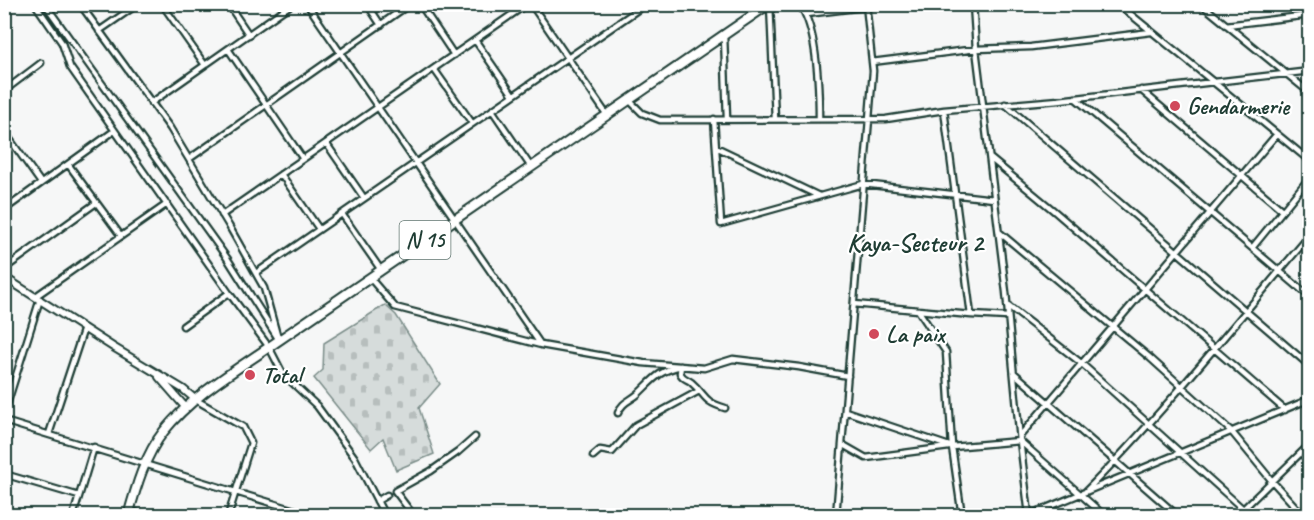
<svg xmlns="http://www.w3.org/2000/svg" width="1314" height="520" font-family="Caveat,sans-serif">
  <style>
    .cemetery { fill: url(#cemetery-stones); stroke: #7a8c88; stroke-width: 1.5 }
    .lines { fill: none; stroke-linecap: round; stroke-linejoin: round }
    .minor-casing { stroke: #1f3d34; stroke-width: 9 }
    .tertiary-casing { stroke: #1f3d34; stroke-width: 10 }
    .primary-casing { stroke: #1f3d34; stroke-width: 12 }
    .minor { stroke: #fff; stroke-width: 4.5 }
    .tertiary { stroke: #fff; stroke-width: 6 }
    .primary { stroke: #fff; stroke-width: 8 }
    .poi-dot { fill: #d1495b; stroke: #fff; stroke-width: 2 }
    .labels { text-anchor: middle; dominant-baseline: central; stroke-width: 4.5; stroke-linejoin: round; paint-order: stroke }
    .shield { fill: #fff; stroke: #627771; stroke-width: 1.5 }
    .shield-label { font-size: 22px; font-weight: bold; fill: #1f3d34 }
    .poi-label { font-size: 24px; font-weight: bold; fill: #1f3d34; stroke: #fff; text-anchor: start }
    .neighbourhood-label { font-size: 26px; font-weight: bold; fill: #1f3d34; stroke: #fff }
  </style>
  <defs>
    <pattern id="cemetery-stones" width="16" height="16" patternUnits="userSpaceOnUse" patternTransform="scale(1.5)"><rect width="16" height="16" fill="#d6dcdb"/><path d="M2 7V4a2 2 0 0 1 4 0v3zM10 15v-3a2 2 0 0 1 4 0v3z" fill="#b7bebd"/></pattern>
  </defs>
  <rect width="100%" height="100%" fill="#f6f7f7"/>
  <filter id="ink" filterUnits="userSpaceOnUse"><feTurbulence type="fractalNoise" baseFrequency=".0167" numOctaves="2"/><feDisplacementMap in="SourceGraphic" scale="12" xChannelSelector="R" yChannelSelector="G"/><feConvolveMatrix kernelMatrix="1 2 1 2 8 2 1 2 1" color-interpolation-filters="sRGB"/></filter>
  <g filter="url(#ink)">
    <path class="cemetery" d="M 385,305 L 396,315 L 440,384 L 419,408 L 434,454 L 396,470 L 383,438 L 371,449 L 314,378 L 323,370 L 324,343 Z"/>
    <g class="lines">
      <defs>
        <path id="minor" d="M 35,4 L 62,43 L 70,67 L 229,293 L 269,347 L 283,374 L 317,406 L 355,458 L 385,516
          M 45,4 L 227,258 L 279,340
          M 80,4 L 170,128 L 229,226 L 264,288 L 277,335
          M 162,4 L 205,65
          M 228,4 L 249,35
          M 307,4 L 541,345
          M 367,4 L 381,25
          M 420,4 L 454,55
          M 531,4 L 607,115
          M 770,4 L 775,119
          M 799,4 C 818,28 819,89 819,119
          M 973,4 L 976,49 L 1006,292 L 1020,441 L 1105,516
          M 1118,4 L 1310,161
          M 1201,4 L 1310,93
          M 807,14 L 888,4
          M 1226,25 L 1310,15
          M 99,31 L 138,4
          M 724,35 L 727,119
          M 475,40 L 513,95
          M 228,49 L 303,159
          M 872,62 L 976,49 L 1031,47 L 1151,32
          M 434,69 L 472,123
          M 1141,90 L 1282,210
          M 4,91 L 41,63
          M 1075,98 L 1310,297
          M 629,100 L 642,113 L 660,120 L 886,119 L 944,110 L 1059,100 L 1310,71
          M 151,103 L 292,4
          M 1005,104 L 1310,366
          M 492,110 L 531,167
          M 944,110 L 971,315
          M 714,119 L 721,224 L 863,184 L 994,199
          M 4,131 L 41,183
          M 326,143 L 364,198
          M 716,147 L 819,196
          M 990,158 L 1053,210 L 1285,410
          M 189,159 L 410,4
          M 68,164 L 121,236
          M 281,174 L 319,229
          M 4,210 L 114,131
          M 342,214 L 381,270
          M 222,215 L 527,4
          M 999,232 L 1149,357 L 1231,431 L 1272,481 L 1304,516
          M 1252,248 L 1310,177
          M 4,269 L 96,203
          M 256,273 L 646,4
          M 370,278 L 395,307 L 541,345 L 643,363 L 704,368 L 733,359 L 799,367 L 848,376
          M 36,296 L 167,204
          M 854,304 L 971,315 L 1008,317
          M 1007,305 L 1081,363 L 1243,509
          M 918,310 L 946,352 L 952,447 L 1020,441 L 1029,515
          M 183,326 L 229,293
          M 1014,373 L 1178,516
          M 196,400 L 243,427 L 251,443 L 228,516
          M 845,411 L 952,447
          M 618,413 C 622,402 630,401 638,394 C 654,379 658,371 681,366 L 680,373 C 683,379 687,379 691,382 C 707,396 702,401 725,408
          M 4,414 L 40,299
          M 4,421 L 314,516
          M 49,434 L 84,328
          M 1020,436 L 1277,134
          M 845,446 L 866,458 L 949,447
          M 952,447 L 962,516
          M 593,456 L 600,450 L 612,452 L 636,425 L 699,391
          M 4,474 L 79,496
          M 1085,492 C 1165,411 1236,322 1310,235
          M 377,501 L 387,495
          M 129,510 L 148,516
          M 73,516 L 94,447
          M 414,516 L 395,491 L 431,471 L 458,452 L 475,437
          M 836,516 L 873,71 L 866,4
          M 1027,516 L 1310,399
          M 1236,516 L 1310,444"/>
        <path id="tertiary" d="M 4,277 L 113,347 L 183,389 L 196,400
          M 159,377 L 186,408"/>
        <path id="primary" d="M 128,516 C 136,487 145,455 164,431 C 192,396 233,372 269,347 L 769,4"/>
      </defs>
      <use href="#minor" class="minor-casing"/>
      <use href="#tertiary" class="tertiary-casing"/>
      <use href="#primary" class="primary-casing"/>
      <use href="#minor" class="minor"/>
      <use href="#tertiary" class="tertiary"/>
      <use href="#primary" class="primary"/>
    </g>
  </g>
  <g class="poi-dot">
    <circle cx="1175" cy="106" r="6"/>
    <circle cx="874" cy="334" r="6"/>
    <circle cx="250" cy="375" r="6"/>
  </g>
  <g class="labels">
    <rect class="shield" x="399.5" y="221" width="51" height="38" rx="4.5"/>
    <g class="shield-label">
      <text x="425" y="240">N 15</text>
    </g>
    <g class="poi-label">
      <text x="1187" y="106">Gendarmerie</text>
      <text x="886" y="334">La paix</text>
      <text x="262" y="375">Total</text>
    </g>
    <g class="neighbourhood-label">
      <text x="915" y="242">Kaya-Secteur 2</text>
    </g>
  </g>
  <rect width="1314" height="520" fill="none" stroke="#fff" stroke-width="24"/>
  <rect x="12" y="12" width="1290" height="496" fill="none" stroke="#1f3d34" stroke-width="2" filter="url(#ink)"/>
</svg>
